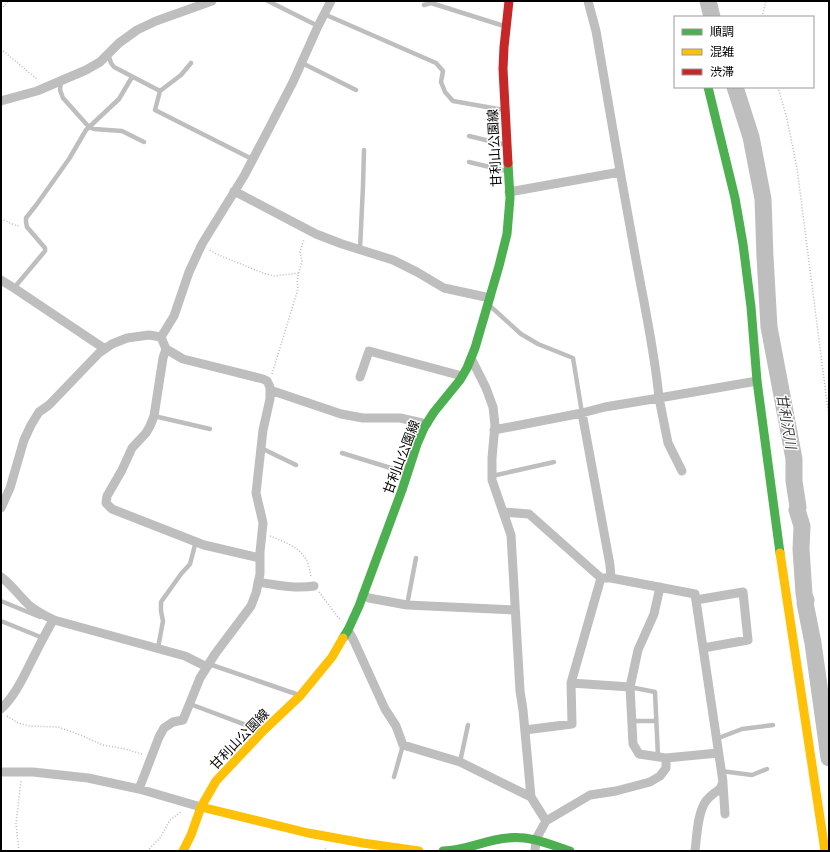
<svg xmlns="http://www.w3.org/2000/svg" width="830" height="852" font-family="'Exo 2','Noto Sans JP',sans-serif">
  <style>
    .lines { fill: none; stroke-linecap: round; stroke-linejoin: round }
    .river { stroke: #bebebe; stroke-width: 17 }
    .path { stroke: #b9b9b9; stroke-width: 1.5; stroke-dasharray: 1 2; stroke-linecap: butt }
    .lane { stroke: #bebebe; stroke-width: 4.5 }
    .street { stroke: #bebebe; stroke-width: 9 }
    .fast { stroke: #4caf50; stroke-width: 9 }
    .slow { stroke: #ffc107; stroke-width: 9 }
    .jam { stroke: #c62828; stroke-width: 9 }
    .labels { text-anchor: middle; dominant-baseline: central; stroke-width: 3; stroke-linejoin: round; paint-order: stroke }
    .street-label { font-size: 13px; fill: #000; stroke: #fff }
    .water-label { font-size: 14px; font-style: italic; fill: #434343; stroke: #fff }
  </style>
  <rect width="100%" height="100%" fill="#fff"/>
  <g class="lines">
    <path class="river" d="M 708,1 L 712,17
      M 735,87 L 751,137 L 763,199 L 765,257 L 769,327 L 794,459 L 794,481 L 798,507 L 797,510 L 802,526 L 801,549 L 804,594 L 805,599 L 806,600 L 805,603 L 813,643 L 829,758"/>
    <path class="path" d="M 1,9 L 8,1
      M 762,17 L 766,1
      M 1,49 L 38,80
      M 778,87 L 787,119 L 797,168 L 829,418
      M 1,219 L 17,226 L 20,225
      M 210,250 L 216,254 L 263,273 L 274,276 L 299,273
      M 272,374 L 298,289 L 297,280 L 302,261 L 300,252 L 304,239
      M 270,536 C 284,542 299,546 307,561 C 309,565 310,572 311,577
      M 319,592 L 341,621
      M 7,716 L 18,723 L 29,726 L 58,727 L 78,734 L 103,745 L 125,749 L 142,754
      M 325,848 L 327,850 L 327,851
      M 19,851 L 16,824 L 21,781
      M 147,851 L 160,838 L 170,820 L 182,811"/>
    <path class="lane" d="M 268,1 L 318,26
      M 424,5 L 431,3 L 504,26
      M 324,14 L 436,63 L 443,71 L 441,82 L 445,92 L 453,101 L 504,110
      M 108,54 L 111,63 L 114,67 L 160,91 L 181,75 L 191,63
      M 302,63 L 356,90
      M 61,81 L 60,90 L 63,98 L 89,127 L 94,129 L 122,131 L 144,142
      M 160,91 L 155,110 L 252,159
      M 469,136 L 506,145
      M 469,162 L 506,171
      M 360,249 L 363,186 L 364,150
      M 14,288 L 45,251 L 45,248 L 27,227 L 26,222 L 26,218 L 37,204 L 69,159 L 86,130 L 119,99 L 132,77
      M 489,305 L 521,334 L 538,344 L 573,358 L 582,413
      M 154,416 L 210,429
      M 261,448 L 296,465
      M 342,453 L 407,473
      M 492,476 L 554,462
      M 1,601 L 40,617
      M 407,605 L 416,558
      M 1,621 L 43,638
      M 158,648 L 163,621 L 161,611 L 161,602 L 181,574 L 190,564 L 196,541
      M 209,664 L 299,695
      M 630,687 L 655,692 L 658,757
      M 190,704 L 262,731
      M 632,721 L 656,721
      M 716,739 L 742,729 L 773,725
      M 460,762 L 468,725
      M 721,771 L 752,775 L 767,769
      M 394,777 L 403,745"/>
    <path class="street" d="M 1,101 L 37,91 L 86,70 L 100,62 L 119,43 L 137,30 L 156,21 L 212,1
      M 234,191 L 316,234 L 342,244 L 393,260 L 417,272 L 444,288 L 490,298
      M 509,192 L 620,172
      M 1,280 L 14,288 L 105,349
      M 161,337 L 174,316 L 189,272 L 202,244 L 244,176 L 263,140 L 293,82 L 318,26 L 331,1
      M 166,349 L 163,358 L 154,416 L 150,426 L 146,433 L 132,448 L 122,470 L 107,496 L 106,503 L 112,509 L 204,545 L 260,558
      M 471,358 L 486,388 L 493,407 L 495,425 L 492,458 L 492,480 L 511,535 L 520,691 L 523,710 L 531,797 L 546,821 L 536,839 L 535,851
      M 360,377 L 369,351 L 462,376
      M 270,390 L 341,414 L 363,418 L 400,418 L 427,424
      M 494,430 L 582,413 L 605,407 L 659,398 C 654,344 641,291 632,237 C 619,168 608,100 596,31 L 588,1
      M 682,471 L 668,443 L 659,398 L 757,381
      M 1,508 L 10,488 L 24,440 L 31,425 L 39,412 L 49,405 L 99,353 L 112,344 L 127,338 L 149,335 L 161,337
      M 503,512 L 529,514 L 601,578 L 611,578 L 610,565 L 582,413
      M 1,577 C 12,585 20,597 30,606 C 37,612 46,616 54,620 L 185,656 L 207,667
      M 611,578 L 695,594 L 723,782 L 720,789 C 714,793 707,798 704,804 C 697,818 697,836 695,851
      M 258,582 C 276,585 296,589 314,586
      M 363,595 L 369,598 L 407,605 L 515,610
      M 696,600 L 743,592 L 748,640 L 703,648
      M 348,630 L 354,641 L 385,709 L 396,726 L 403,745 L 460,762 L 531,797
      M 571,683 L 630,687 L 638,650 L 654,614 L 660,587
      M 630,687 L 633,744 L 639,754 L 666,758
      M 1,709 C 14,697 22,680 30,664 C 37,650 44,636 52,622 L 54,620
      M 525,730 L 572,724 L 571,683 L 601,578
      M 1,772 L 33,772 L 88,778 L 139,789 L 201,807
      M 723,784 L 725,814
      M 139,789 L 159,737 L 164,728 L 173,722 L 183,720 L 200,678 L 215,654 L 251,606 L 256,593 L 260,574 L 260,552 L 263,523 L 256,493 L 263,430 L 270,399 L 270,387 L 267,381 L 263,379 L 183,359 L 166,349 L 161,337
      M 546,821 L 590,795 L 616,791 L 650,782 L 660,776 L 666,768 L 666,758 L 718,753"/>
    <path class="fast" d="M 708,87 L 735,198 L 743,244 L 751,307 L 757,381 L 780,553
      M 343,638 L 348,630 L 359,606 L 402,490 L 417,444 L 425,426 L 434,412 L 460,380 L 467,368 L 475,348 L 499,266 L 507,234 L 510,198 L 508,163
      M 443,851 C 465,851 485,840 507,838 C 529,835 549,844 570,851"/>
    <path class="slow" d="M 780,553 L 825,851
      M 201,807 L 308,833 L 363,843 L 419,851
      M 183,851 L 191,835 L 201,807 L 216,781 L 263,731 L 300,696 L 332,657 L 343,638"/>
    <path class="jam" d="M 508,163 L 503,69 L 504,47 L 509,1"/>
  </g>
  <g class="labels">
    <g class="street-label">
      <text transform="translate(494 148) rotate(-93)">甘利山公園線</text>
      <text transform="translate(401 457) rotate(-69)">甘利山公園線</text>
      <text transform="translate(239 739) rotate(-46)">甘利山公園線</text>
    </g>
    <g class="water-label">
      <text transform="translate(787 421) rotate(80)">甘利沢川</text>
    </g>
  </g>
  <rect width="830" height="852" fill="none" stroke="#000000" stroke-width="4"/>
  <rect x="674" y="16" width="140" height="72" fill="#ffffff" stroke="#999999"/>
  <rect x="682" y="29" width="20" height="6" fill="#4caf50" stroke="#999999"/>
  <text x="710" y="36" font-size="12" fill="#000000">順調</text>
  <rect x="682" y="49" width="20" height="6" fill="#ffc107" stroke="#999999"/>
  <text x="710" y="56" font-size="12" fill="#000000">混雑</text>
  <rect x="682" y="69" width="20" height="6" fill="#c62828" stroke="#999999"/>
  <text x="710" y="76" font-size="12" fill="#000000">渋滞</text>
</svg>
